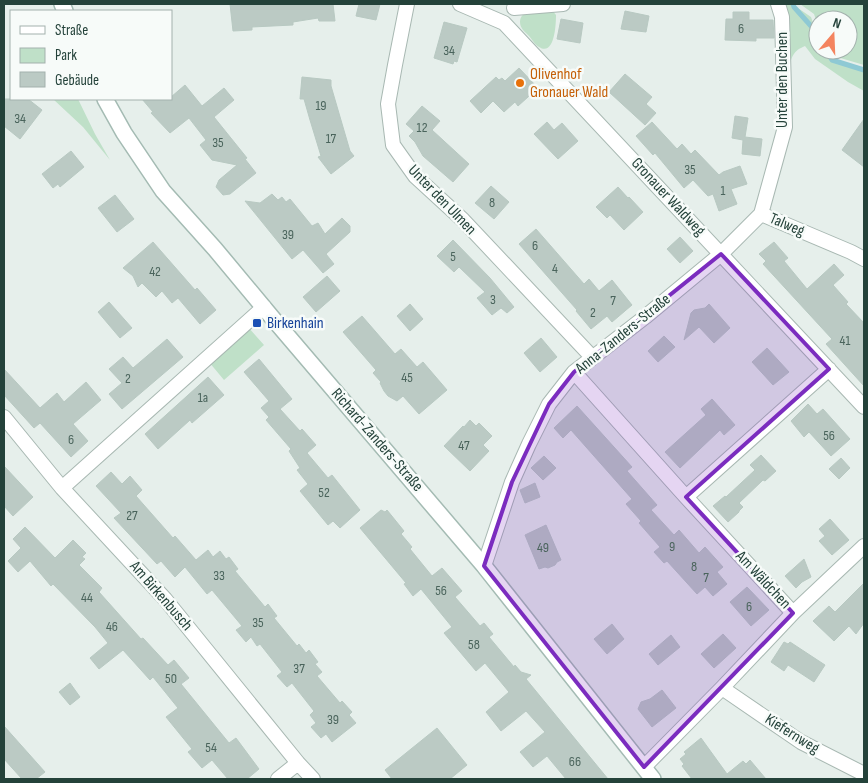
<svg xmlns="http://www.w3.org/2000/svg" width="868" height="783" font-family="'Sofia Sans Condensed',sans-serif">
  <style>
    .green { fill: #bfe0c8 }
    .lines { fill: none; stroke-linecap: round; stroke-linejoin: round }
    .stream { stroke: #8ec9d4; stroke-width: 5 }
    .building { fill: #bbcac4; stroke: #b8c9c2 }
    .street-casing { stroke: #a8b8b2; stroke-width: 16 }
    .secondary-casing { stroke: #a4bbb3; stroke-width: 18 }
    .street { stroke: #fff; stroke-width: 14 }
    .secondary { stroke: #fff; stroke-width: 15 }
    .marked { fill: #7b2cbf; fill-opacity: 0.2; stroke: #7b2cbf; stroke-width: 4; stroke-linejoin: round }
    .food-dot { fill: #e8710a; stroke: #f7fbf9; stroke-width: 2 }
    .transit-dot { fill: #1a4fb4; stroke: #f7fbf9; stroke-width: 2 }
    .labels { text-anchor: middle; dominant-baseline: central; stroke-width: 5; stroke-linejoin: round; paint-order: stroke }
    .number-label { font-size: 14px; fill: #4a645c }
    .food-label { font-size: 16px; fill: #c56008; stroke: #f7fbf9; text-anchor: start }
    .street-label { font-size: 16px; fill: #24423a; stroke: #f7fbf9 }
    .transit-label { font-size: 16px; fill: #164399; stroke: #f7fbf9; text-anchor: start }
  </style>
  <rect width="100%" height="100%" fill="#e6efeb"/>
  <path class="green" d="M 784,4 L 792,4 L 811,17 L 818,37 L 818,50 L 824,50 L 833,62 L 864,71 L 864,91 L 848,82 L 815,59 L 805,46 C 793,51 792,56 789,68 Z
    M 800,4 L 864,4 L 864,65 L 837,57 L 831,50 L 848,50 L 848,20 L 818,20 L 818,26 L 814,14 Z
    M 529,10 L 552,10 L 556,15 C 556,23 555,57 539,47 C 535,45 532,39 528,35 C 525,32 520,28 520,22 C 520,16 524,14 529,10 Z
    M 53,99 L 78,99 L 95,134 L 110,160 L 83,127 Z
    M 248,327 L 264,345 L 224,380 L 209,362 Z"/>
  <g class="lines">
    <path class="stream" d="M 793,4 L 794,7 L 811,26 L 818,37
      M 826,50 L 832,60 L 864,70"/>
  </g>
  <path class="building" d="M 230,4 L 333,4 L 335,21 L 319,21 L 318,18 L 293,22 L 293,25 L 252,27 L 252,30 L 233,31 Z
    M 359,4 L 380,4 L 376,20 L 356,16 Z
    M 625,11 L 649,16 L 646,32 L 621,29 Z
    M 733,12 L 749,12 L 749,20 L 773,20 L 774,38 L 756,38 L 756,41 L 725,40 L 726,19 L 733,19 Z
    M 561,19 L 583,23 L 580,43 L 557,39 Z
    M 444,22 L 467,28 L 457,62 L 454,61 L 453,64 L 434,58 Z
    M 519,68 L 538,88 L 518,106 L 515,102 L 504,112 L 493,101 L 481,113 L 470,101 L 496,77 L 499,80 L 502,78 L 505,81 Z
    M 625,74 L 652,97 L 646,104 L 656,113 L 645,125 L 609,92 Z
    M 302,77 L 331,80 L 331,86 L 350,151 L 354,156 L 331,174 L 318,157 L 321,156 L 310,120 L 304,99 L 300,99 Z
    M 185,85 L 202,106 L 224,88 L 234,100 L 214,117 L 247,158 L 245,159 L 256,173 L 230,194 L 223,195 L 216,187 L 219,180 L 237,165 L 212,160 L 200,145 L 206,140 L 189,118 L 170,133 L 151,113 L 153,112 L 142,99 L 171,99 L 171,97 Z
    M 4,99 L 28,99 L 42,110 L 20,139 L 4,126 Z
    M 422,106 L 440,121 L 432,130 L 469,164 L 453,182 L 423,156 L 415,142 L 409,136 L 414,131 L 406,124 Z
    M 735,116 L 748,118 L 745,137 L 762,139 L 760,156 L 742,154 L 743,140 L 732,138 Z
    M 864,119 L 864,167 L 842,150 Z
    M 547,122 L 554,130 L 562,123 L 578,141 L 558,159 L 534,134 Z
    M 652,122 L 677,149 L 682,144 L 691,154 L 695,150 L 719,175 L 723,172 L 740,166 L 747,184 L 731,189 L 737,204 L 719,211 L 713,194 L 708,196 L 693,180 L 684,188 L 655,153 L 653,155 L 636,136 Z
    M 71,151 L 84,167 L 60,187 L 58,184 L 53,188 L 42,174 Z
    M 491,186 L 509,202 L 494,219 L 475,203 Z
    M 618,187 L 628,198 L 629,197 L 643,212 L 624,230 L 610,215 L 607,218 L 596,207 Z
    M 272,194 L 278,200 L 282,197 L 286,202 L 290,199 L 312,226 L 318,223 L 325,234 L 342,218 L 350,226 L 350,232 L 326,254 L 334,264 L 323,273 L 303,250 L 292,259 L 245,201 L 260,203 Z
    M 115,195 L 134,219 L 117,232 L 98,208 Z
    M 536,229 L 584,284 L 589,279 L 599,291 L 612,280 L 632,305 L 612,322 L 607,316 L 591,329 L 576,311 L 577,310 L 519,244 Z
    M 680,237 L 693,251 L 680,263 L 667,249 Z
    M 453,240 L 490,278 L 514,307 L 507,313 L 501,308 L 492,315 L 477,298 L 485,292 L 459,267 L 454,272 L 437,256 Z
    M 153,242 L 195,290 L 197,288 L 216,310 L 200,324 L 178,298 L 172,303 L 162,291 L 156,297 L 142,283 L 138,287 L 133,276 L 123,268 Z
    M 774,242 L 788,258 L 784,261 L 807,289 L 834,264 L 844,275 L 833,285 L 848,302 L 846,304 L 864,323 L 864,386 L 826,344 L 832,339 L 763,264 L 766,261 L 759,254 Z
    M 327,276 L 340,291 L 316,312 L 303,297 Z
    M 109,302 L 132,328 L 120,338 L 98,312 Z
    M 410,304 L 423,319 L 410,331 L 397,316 Z
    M 709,304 L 730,328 L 714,343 L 699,327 L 684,340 L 691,313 L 694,310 L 705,308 Z
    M 362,316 L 395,354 L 401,349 L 417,367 L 423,362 L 447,390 L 419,414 L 403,396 L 397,401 L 388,396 L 384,391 L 380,383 L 381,382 L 373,373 L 376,370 L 343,332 Z
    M 664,336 L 675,347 L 658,362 L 648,351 Z
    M 541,338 L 557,357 L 540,372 L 524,353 Z
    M 167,339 L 183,357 L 122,409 L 109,394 L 122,383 L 109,369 L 123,357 L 133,368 Z
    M 767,348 L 789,372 L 773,385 L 752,362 Z
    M 259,359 L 292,399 L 280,409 L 300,431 L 302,429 L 316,445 L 307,453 L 328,478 L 332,475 L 360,510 L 340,528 L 333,521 L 328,525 L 300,491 L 308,484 L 297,470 L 300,468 L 289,451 L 291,449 L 266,420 L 269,417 L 261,408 L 269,401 L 244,372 Z
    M 4,369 L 40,408 L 57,393 L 64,402 L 86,382 L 101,400 L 73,424 L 88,441 L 71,457 L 40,423 L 34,428 L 4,395 Z
    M 208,377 L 224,395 L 192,423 L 190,420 L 158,449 L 145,434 Z
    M 712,399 L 735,425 L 724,435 L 720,430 L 680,468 L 665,452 L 706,415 L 701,409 Z
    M 808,404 L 817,414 L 823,409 L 850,439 L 831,456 L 809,432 L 804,437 L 791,421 Z
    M 577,406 L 632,467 L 627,471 L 657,505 L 651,510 L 674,535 L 679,530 L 699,553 L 705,547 L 723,567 L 717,572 L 727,584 L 713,596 L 705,587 L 697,594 L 667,561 L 664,563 L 654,552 L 660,547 L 639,523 L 641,521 L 626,504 L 632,499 L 571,430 L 563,438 L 554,428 Z
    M 470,420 L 476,426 L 479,423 L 492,436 L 483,445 L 489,451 L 470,471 L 444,446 L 463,426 L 464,427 Z
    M 761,455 L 776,471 L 765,481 L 763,480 L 739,503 L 743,507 L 739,511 L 739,512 L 728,522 L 713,506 L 725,496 L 726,497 L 755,470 L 750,465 Z
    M 544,456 L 556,468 L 543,480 L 531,468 Z
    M 841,458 L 850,468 L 839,479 L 829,469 Z
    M 4,466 L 33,497 L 13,516 L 4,506 Z
    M 111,472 L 122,484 L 130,476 L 142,490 L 136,496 L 173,538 L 175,536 L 196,560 L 208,550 L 213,557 L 220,551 L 226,559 L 229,557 L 238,569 L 235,571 L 265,607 L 268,604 L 277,616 L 274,618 L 297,646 L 299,644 L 306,653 L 309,650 L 318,662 L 315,664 L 322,672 L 317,676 L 340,703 L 342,701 L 352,712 L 349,715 L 356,723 L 332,742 L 326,734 L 321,738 L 311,727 L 316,723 L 310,715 L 314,711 L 292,683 L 287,687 L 277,676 L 282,672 L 260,644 L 257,646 L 251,637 L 246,642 L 236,630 L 242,626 L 212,590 L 207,594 L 185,567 L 175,577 L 161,561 L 157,564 L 114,518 L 121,513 L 96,486 Z
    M 535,483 L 540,497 L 525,503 L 520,490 Z
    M 381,510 L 385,512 L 387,510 L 404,531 L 401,534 L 412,547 L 410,549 L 432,576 L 442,568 L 462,591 L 455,597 L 480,626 L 484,623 L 493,634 L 489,637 L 514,667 L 515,665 L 521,672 L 531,675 L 526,679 L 608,779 L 566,779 L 547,756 L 533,767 L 520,752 L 545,732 L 526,711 L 501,731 L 486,712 L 509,692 L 485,663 L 476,671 L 444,633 L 452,627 L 421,589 L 413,596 L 404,584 L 406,583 L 360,528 Z
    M 830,519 L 849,540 L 832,555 L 819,541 L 825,536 L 819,529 Z
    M 546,525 L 561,560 L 557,562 L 555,565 L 548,568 L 545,567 L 539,569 L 525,535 Z
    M 25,527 L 55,558 L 73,540 L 86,553 L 82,557 L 85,559 L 79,565 L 102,588 L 99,592 L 141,639 L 143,638 L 168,665 L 174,660 L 189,678 L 181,684 L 229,743 L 236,738 L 259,769 L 247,779 L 228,779 L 212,760 L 202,768 L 188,752 L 192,749 L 166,717 L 178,708 L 153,677 L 150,680 L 123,650 L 99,669 L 90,658 L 108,643 L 95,627 L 53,584 L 51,586 L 30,561 L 18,572 L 8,561 L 21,548 L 13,539 Z
    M 804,559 L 811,577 L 802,582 L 796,588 L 785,576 Z
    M 864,583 L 864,623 L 856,634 L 849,626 L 834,641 L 813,621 L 829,606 L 835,612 Z
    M 747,587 L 769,610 L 751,626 L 730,602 Z
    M 612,624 L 624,639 L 607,654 L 594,639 Z
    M 723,634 L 736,648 L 714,668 L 701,654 Z
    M 671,635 L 680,647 L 658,665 L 649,654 Z
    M 784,642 L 788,644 L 790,642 L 825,665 L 814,682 L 788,665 L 784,671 L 771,662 Z
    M 70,683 L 80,697 L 70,705 L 59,692 Z
    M 662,690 L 676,708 L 652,727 L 638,709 L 641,702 L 650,699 Z
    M 4,726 L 45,772 L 36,779 L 22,779 L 4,759 Z
    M 437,728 L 467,765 L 450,779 L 392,779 L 385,770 Z
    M 701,738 L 727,774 L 743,761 L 746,764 L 750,760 L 766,779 L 692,779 L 682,766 L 684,764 L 680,759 L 686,754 L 684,752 Z"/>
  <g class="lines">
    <defs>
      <path id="street" d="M 407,4 L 395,65 L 388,104 L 393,145 L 415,176 L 463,220 L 592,357
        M 460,4 L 504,23 L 864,407
        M 514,8 L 563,4
        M 761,214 L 785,127 L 782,17 L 778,4
        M 574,372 L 686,497 L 793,613 L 864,546
        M 4,417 L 62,488 L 165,599 L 298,763 L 313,779
        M 62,488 L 264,307
        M 686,497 L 829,369
        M 484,566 L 512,482 L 529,444 L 549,404 L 574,372 L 645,317 L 721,254 L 761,214 L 851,252 L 864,259
        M 722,688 L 801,742 L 864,774
        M 644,767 L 722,688 L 793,613
        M 278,779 L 298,763"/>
      <path id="secondary" d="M 62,4 L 65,11
        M 105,99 L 124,133 L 163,191 L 215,249 L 275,321 L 484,566 L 653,779"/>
    </defs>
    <use href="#street" class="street-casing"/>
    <use href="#secondary" class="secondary-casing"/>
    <use href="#street" class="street"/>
    <use href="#secondary" class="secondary"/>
  </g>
  <path class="marked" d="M 721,254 L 829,369 L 686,497 L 793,613 L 644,767 L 484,566 L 512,482 L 549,404 L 574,372 Z"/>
  <circle class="food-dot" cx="520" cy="83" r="5"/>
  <rect class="transit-dot" x="252" y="318" width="10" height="10" rx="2.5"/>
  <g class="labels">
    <g class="number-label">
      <text x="741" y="28">6</text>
      <text x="449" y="50">34</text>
      <text x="321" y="105">19</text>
      <text x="20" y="118">34</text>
      <text x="422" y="127">12</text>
      <text x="331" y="138">17</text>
      <text x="218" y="142">35</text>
      <text x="690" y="169">35</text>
      <text x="723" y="190">1</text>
      <text x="492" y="202">8</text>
      <text x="288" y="234">39</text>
      <text x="535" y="245">6</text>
      <text x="453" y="256">5</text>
      <text x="555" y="268">4</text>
      <text x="155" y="271">42</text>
      <text x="493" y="299">3</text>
      <text x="613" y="300">7</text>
      <text x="593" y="312">2</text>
      <text x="845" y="340">41</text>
      <text x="407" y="377">45</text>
      <text x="128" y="378">2</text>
      <text x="203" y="397">1a</text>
      <text x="829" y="435">56</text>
      <text x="71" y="439">6</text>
      <text x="464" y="445">47</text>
      <text x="324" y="492">52</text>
      <text x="132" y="515">27</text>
      <text x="672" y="546">9</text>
      <text x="543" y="547">49</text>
      <text x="694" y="566">8</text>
      <text x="219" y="575">33</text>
      <text x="706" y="577">7</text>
      <text x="441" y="590">56</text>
      <text x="87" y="597">44</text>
      <text x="749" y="606">6</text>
      <text x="258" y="622">35</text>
      <text x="112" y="626">46</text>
      <text x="474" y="644">58</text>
      <text x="299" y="668">37</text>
      <text x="171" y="678">50</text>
      <text x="333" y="719">39</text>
      <text x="211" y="747">54</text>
      <text x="575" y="761">66</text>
    </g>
    <g class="food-label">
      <text x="530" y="74">Olivenhof<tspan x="530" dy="18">Gronauer Wald</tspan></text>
    </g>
    <g class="street-label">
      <text transform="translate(782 80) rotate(-90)">Unter den Buchen</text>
      <text transform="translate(668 197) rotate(47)">Gronauer Waldweg</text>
      <text transform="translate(442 200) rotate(46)">Unter den Ulmen</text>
      <text transform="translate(787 225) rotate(23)">Talweg</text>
      <text transform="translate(623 334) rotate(-39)">Anna-Zanders-Straße</text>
      <text transform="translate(377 440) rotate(49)">Richard-Zanders-Straße</text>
      <text transform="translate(763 580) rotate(47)">Am Wäldchen</text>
      <text transform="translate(161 596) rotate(49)">Am Birkenbusch</text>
      <text transform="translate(792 734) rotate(32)">Kiefernweg</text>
    </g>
    <g class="transit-label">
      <text x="267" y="323">Birkenhain</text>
    </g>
  </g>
  <rect width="868" height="783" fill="none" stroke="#24423a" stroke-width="10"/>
  <rect x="10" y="10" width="162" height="90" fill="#f7fbf9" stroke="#a3b1ad"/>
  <rect x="20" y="26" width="25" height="8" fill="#ffffff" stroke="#a3b1ad"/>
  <text x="55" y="35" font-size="15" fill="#24423a">Straße</text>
  <rect x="20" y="48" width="25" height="15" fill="#bfe0c8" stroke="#a3b1ad"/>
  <text x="55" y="60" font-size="15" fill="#24423a">Park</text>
  <rect x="20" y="72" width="25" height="15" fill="#bbcac4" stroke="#a3b1ad"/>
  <text x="55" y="85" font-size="15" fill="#24423a">Gebäude</text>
  <g transform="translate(833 35) rotate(19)"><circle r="24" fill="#f7fbf9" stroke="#a3b1ad"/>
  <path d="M0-4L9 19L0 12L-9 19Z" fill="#f4845f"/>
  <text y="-8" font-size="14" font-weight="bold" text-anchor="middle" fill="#24423a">N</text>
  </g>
</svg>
